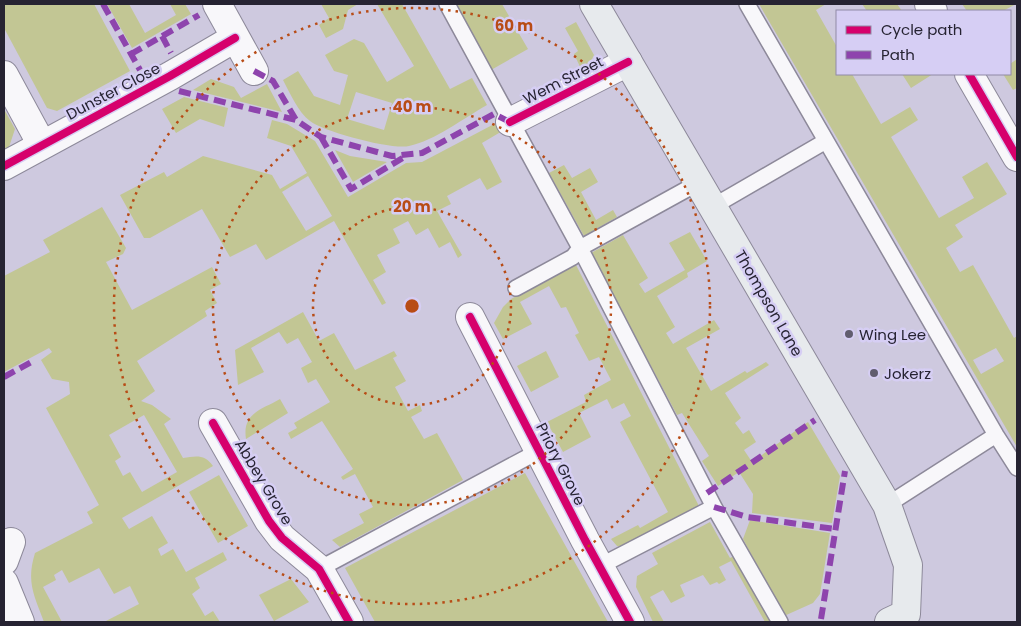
<svg xmlns="http://www.w3.org/2000/svg" width="1021" height="626" font-family="Poppins,sans-serif">
  <style>
    .green { fill: #c2c694; fill-rule: evenodd }
    .lines { fill: none; stroke-linecap: round; stroke-linejoin: round }
    .service-casing { stroke: #8d899a; stroke-width: 18 }
    .minor-casing { stroke: #8d899a; stroke-width: 30 }
    .secondary-casing { stroke: #8d899a; stroke-width: 30 }
    .service { stroke: #f8f7fa; stroke-width: 15 }
    .minor { stroke: #f8f7fa; stroke-width: 28 }
    .secondary { stroke: #e7eaed; stroke-width: 28 }
    .quiet { stroke: #8e44ad; stroke-width: 6; stroke-dasharray: 12 6; stroke-linecap: butt }
    .cycleway-casing { stroke: #d6cef4; stroke-width: 11 }
    .cycleway { stroke: #d6006c; stroke-width: 8 }
    .ring { fill: none; stroke: #b84c16; stroke-width: 2.5; stroke-dasharray: 2.5 5 }
    .poi-dot { fill: #615d6f; stroke: #d6cef4; stroke-width: 2 }
    .labels { text-anchor: middle; dominant-baseline: central; stroke-width: 5; stroke-linejoin: round; paint-order: stroke }
    .street-label { font-size: 15px; fill: #262332; stroke: #d6cef4 }
    .poi-label { font-size: 15px; fill: #262332; stroke: #d6cef4; text-anchor: start }
    .centre { fill: #b84c16; stroke: #d6cef4; stroke-width: 2.5 }
    .ring-label { font-size: 15px; text-anchor: middle; font-weight: bold; fill: #b84c16; stroke: #d6cef4; stroke-width: 5; stroke-linejoin: round; paint-order: stroke }
  </style>
  <rect width="100%" height="100%" fill="#cec9df"/>
  <path class="green" d="M 4,4 L 94,4 L 130,71 L 57,111 L 47,108 L 4,28 Z
    M 107,4 L 129,4 L 145,33 L 176,15 L 170,4 L 185,4 L 191,14 L 132,48 Z
    M 321,4 L 358,4 L 348,10 L 343,29 L 326,38 L 319,25 L 329,18 Z
    M 377,4 L 402,4 L 450,89 L 472,78 L 487,105 C 464,118 434,141 409,146 C 392,150 324,132 310,121 C 298,112 290,93 283,80 L 298,71 L 314,96 L 340,105 L 348,75 L 334,71 L 325,55 L 354,39 L 364,43 L 387,82 L 414,66 ZM 356,92 L 392,103 L 384,130 L 347,119 Z
    M 456,4 L 502,4 L 528,49 L 491,70 Z
    M 759,4 L 826,4 L 816,10 L 837,47 L 837,74 L 852,74 L 881,124 L 910,107 L 918,120 L 891,137 L 939,218 L 974,198 L 962,177 L 987,162 L 1007,194 L 955,225 L 963,237 L 946,248 L 960,272 L 973,265 L 1014,338 L 1017,336 L 1017,447 ZM 996,348 L 1004,361 L 981,374 L 973,360 Z
    M 862,4 L 897,4 L 902,11 L 867,11 Z
    M 962,4 L 1016,4 L 1003,11 L 967,11 Z
    M 576,22 L 594,55 L 587,69 L 582,71 L 574,54 L 578,51 L 565,28 Z
    M 1017,59 L 1017,88 L 1013,90 L 1003,74 L 1010,74 L 1010,64 Z
    M 902,74 L 933,74 L 911,88 Z
    M 211,79 L 234,87 L 241,98 L 267,84 L 282,112 L 193,90 Z
    M 184,97 L 228,108 L 224,127 L 200,119 L 176,133 L 162,109 Z
    M 4,109 L 15,129 L 9,147 L 4,149 Z
    M 272,120 L 287,124 L 315,141 L 348,197 L 406,163 L 422,162 L 498,122 L 504,130 L 482,143 L 502,182 L 487,190 L 480,178 L 447,196 L 451,204 L 437,211 L 462,255 L 458,258 L 450,242 L 439,248 L 428,228 L 416,235 L 408,221 L 393,229 L 400,243 L 377,255 L 386,272 L 373,280 L 386,303 L 382,305 L 334,221 L 266,260 L 256,244 L 230,257 L 202,209 L 150,238 L 144,238 L 120,195 L 164,172 L 167,177 L 203,156 L 272,175 L 280,189 L 307,173 L 291,146 L 267,138 ZM 308,176 L 332,216 L 306,231 L 282,192 Z
    M 335,150 L 350,156 L 387,162 L 353,182 Z
    M 564,165 L 572,178 L 590,168 L 598,182 L 581,192 L 596,220 L 613,210 L 617,217 L 584,236 L 549,173 Z
    M 102,207 L 126,248 L 123,254 L 106,262 L 132,310 L 212,267 L 221,284 L 210,290 L 217,303 L 205,311 L 207,316 L 137,361 L 155,391 L 141,401 L 152,405 L 171,419 L 164,424 L 183,458 C 196,456 205,454 213,466 L 122,518 L 129,529 L 152,516 L 168,543 L 158,549 L 161,556 L 173,549 L 186,572 L 223,552 L 227,560 L 195,578 L 200,588 L 192,594 L 205,616 L 213,611 L 220,622 L 104,622 L 139,604 L 130,586 L 114,594 L 99,568 L 69,583 L 62,570 L 54,575 L 56,580 L 43,587 L 62,622 L 44,622 C 34,595 26,582 35,553 L 93,523 L 87,512 L 99,505 L 46,408 L 70,394 L 69,382 L 52,379 L 41,360 L 52,352 L 49,348 L 4,372 L 4,276 L 50,252 L 43,240 ZM 144,415 L 177,472 L 142,492 L 130,472 L 123,476 L 115,461 L 121,457 L 109,435 Z
    M 690,232 L 707,261 L 687,273 L 688,277 L 657,296 L 675,327 L 666,333 L 673,344 L 714,320 L 720,329 L 686,348 L 711,391 L 745,371 L 747,373 L 766,362 L 769,365 L 725,393 L 741,418 L 735,423 L 743,434 L 749,430 L 756,442 L 744,450 L 752,462 L 808,422 L 840,476 L 832,523 L 752,513 L 753,494 L 739,472 L 718,486 L 702,461 L 709,456 L 682,413 L 677,415 L 591,253 L 623,235 L 648,278 L 639,284 L 645,293 L 685,270 L 669,243 Z
    M 576,265 L 700,508 L 624,548 L 617,546 L 611,539 L 638,525 L 640,528 L 668,512 L 620,422 L 631,416 L 624,403 L 612,409 L 607,399 L 579,413 L 591,437 L 563,452 L 547,422 L 586,402 L 584,395 L 611,380 L 599,357 L 589,361 L 575,335 L 579,333 L 566,307 L 561,308 L 549,286 L 520,302 L 532,324 L 503,339 L 494,323 L 503,307 L 511,299 Z
    M 303,312 L 319,341 L 334,333 L 355,370 L 394,351 L 397,356 L 393,358 L 406,381 L 395,387 L 408,411 L 420,405 L 422,411 L 411,417 L 424,439 L 437,433 L 463,480 L 340,547 L 332,540 L 364,523 L 359,514 L 373,507 L 355,474 L 343,480 L 341,477 L 353,469 L 322,421 L 291,439 L 288,433 L 297,428 L 294,423 L 330,402 L 316,379 L 308,383 L 301,368 L 312,362 L 298,338 L 287,344 L 279,332 L 251,348 L 264,372 L 238,385 L 235,350 Z
    M 546,351 L 559,377 L 531,392 L 517,366 Z
    M 280,399 L 288,413 L 246,439 C 242,413 261,410 280,399 Z
    M 525,473 L 608,622 L 375,622 L 345,568 Z
    M 219,475 L 248,526 L 218,543 L 189,492 Z
    M 750,520 L 830,533 L 820,594 L 813,603 L 784,616 L 743,539 Z
    M 710,522 L 730,558 L 734,556 L 772,622 L 765,622 L 731,561 L 719,567 L 726,580 L 719,584 L 717,582 L 710,585 L 703,575 L 680,585 L 685,596 L 671,603 L 663,590 L 650,597 L 664,622 L 653,622 L 636,587 L 637,576 L 658,564 L 652,553 Z
    M 291,579 L 309,602 L 274,621 L 259,595 Z"/>
  <g class="lines">
    <defs>
      <path id="service" d="M 447,4 L 580,248 L 714,507 L 780,622
        M 747,4 L 996,435 L 1017,468
        M 712,207 L 826,141
        M 516,288 L 573,257 L 580,248 L 698,183
        M 887,505 L 996,435
        M 600,566 L 714,507
        M 319,569 L 539,451"/>
      <path id="minor" d="M 217,4 L 254,71
        M 929,4 L 933,11
        M 969,74 L 1017,157
        M 4,75 L 42,145
        M 510,122 L 628,62
        M 4,166 L 170,76 L 235,38
        M 470,317 L 585,540 L 630,622
        M 213,423 L 269,521 L 282,538 L 319,569 L 349,622
        M 4,561 L 11,542
        M 4,583 L 20,622"/>
      <path id="secondary" d="M 594,4 L 887,505 L 908,565 L 906,614 L 889,622"/>
    </defs>
    <use href="#service" class="service-casing"/>
    <use href="#minor" class="minor-casing"/>
    <use href="#secondary" class="secondary-casing"/>
    <use href="#service" class="service"/>
    <use href="#minor" class="minor"/>
    <use href="#secondary" class="secondary"/>
    <path class="quiet" d="M 103,4 L 140,70
      M 162,36 L 171,53
      M 131,54 L 199,15
      M 254,71 L 273,81 L 296,120 L 321,137 L 392,156 L 422,153 L 494,114 L 510,122
      M 179,91 L 296,120
      M 321,137 L 351,189 L 406,156
      M 4,377 L 35,360
      M 707,493 L 815,420
      M 714,507 L 747,517 L 835,529
      M 821,619 L 845,471"/>
    <defs>
      <path id="cycleway" d="M 969,74 L 1017,157
        M 510,122 L 628,62
        M 4,166 L 170,76 L 235,38
        M 470,317 L 585,540 L 630,622
        M 213,423 L 269,521 L 282,538 L 319,569 L 349,622"/>
    </defs>
    <use href="#cycleway" class="cycleway-casing"/>
    <use href="#cycleway" class="cycleway"/>
  </g>
  <g class="ring">
    <circle cx="412" cy="306" r="99"/>
    <circle cx="412" cy="306" r="199"/>
    <circle cx="412" cy="306" r="298"/>
  </g>
  <g class="poi-dot">
    <circle cx="849" cy="334" r="5"/>
    <circle cx="874" cy="373" r="5"/>
  </g>
  <g class="labels">
    <g class="street-label">
      <text transform="translate(563 80) rotate(-27)">Wem Street</text>
      <text transform="translate(113 91) rotate(-28)">Dunster Close</text>
      <text transform="translate(769 303) rotate(60)">Thompson Lane</text>
      <text transform="translate(561 464) rotate(63)">Priory Grove</text>
      <text transform="translate(264 482) rotate(59)">Abbey Grove</text>
    </g>
    <g class="poi-label">
      <text x="859" y="334">Wing Lee</text>
      <text x="884" y="373">Jokerz</text>
    </g>
  </g>
  <circle cx="412" cy="306" r="8" class="centre"/>
  <g class="ring-label">
    <text x="514" y="31">60 m</text>
    <text x="412" y="112">40 m</text>
    <text x="412" y="212">20 m</text>
  </g>
  <rect width="1021" height="626" fill="none" stroke="#262332" stroke-width="10"/>
  <rect x="836" y="10" width="175" height="65" fill="#d6cef4" stroke="#908aa6"/>
  <rect x="846" y="26" width="25" height="8" fill="#d6006c" stroke="#908aa6"/>
  <text x="881" y="35" font-size="15" fill="#262332">Cycle path</text>
  <rect x="846" y="51" width="25" height="8" fill="#8e44ad" stroke="#908aa6"/>
  <text x="881" y="60" font-size="15" fill="#262332">Path</text>
</svg>
